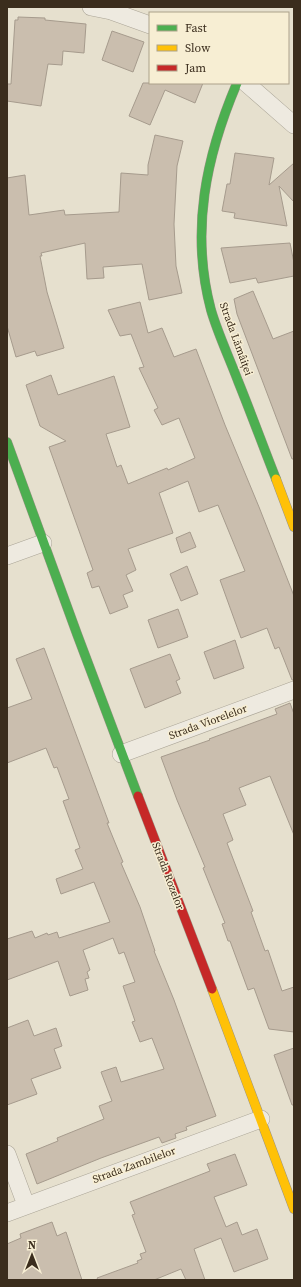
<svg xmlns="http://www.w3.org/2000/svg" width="301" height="1287" font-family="'Source Serif 4',serif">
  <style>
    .building { fill: #cabeae; stroke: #a69b8d }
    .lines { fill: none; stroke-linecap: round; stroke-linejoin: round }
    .street-casing { stroke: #aba597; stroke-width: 18 }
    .fast-casing { stroke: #9b9486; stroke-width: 10 }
    .slow-casing { stroke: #9b9486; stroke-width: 10 }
    .jam-casing { stroke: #9b9486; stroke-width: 10 }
    .street { stroke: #eeeae0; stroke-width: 17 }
    .fast { stroke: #4caf50; stroke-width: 9 }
    .slow { stroke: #ffc107; stroke-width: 9 }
    .jam { stroke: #c62828; stroke-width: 9 }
    .labels { text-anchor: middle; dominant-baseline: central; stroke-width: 3; stroke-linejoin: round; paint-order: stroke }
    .street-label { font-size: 11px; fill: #3b2d1d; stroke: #f7eed3 }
  </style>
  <rect width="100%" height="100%" fill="#e6e0ce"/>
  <path class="building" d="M 18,17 L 45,18 L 45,20 L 86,24 L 84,53 L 63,51 L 62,65 L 48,64 L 41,106 L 7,101 L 7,84 L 11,84 L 15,20 L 18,20 Z
    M 112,31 L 144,42 L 133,72 L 102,60 Z
    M 143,83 L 203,83 L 195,103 L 165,90 L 150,125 L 129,116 Z
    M 155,135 L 183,141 L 177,166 L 174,224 L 176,266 L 182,293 L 149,300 L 142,264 L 103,267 L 104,278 L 87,279 L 85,243 L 41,253 L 42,256 L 40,256 L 47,292 L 64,348 L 37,356 L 35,351 L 16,357 L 7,326 L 7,178 L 25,175 L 29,215 L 64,210 L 65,215 L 119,212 L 121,173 L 148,175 L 148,165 Z
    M 235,153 L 274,158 L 269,185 L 294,163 L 294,202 L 279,186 L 287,226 L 234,218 L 235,213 L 222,211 L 227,184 L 230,184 Z
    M 290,243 L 294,263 L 294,276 L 258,283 L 256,278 L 230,283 L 221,248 Z
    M 253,291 L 273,339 L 294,331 L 294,459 L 292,459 L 237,314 L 234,299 Z
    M 140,302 L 148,333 L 162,328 L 174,357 L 196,349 L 225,425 L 259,507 L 294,596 L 294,680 L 292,680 L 279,647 L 275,649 L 267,628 L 241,638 L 220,580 L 245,571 L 218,505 L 199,512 L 188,481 L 159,493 L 173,533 L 128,549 L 136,570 L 126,575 L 133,591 L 123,595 L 128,607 L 110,614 L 99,586 L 92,588 L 87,573 L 93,570 L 49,447 L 66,441 L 40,426 L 26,385 L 51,375 L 58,395 L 114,376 L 130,427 L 106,434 L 117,467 L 121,465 L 128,484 L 167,468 L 168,470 L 195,458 L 179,418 L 162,425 L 154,410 L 158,408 L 139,368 L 144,367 L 131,334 L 120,336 L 108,310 Z
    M 190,532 L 196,547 L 181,553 L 176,538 Z
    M 187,566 L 198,594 L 181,601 L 170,574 Z
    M 178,609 L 188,637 L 158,648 L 148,620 Z
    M 235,640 L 244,668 L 214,679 L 204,652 Z
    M 44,648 L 109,823 L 107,823 L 123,862 L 121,863 L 140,907 L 155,951 L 154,951 L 174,1000 L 216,1116 L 186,1127 L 187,1130 L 175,1134 L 176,1138 L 162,1143 L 159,1137 L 101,1158 L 37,1184 L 26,1154 L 58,1141 L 57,1138 L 104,1119 L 99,1106 L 112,1101 L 101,1072 L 116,1067 L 121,1082 L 164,1069 L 152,1038 L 140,1042 L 135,1029 L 132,1022 L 135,1021 L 123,986 L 135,982 L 124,952 L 119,954 L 113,938 L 83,950 L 90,970 L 87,972 L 89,978 L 85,979 L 88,990 L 70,996 L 58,961 L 7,980 L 7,939 L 32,931 L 35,938 L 47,933 L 48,935 L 57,932 L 59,938 L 110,922 L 94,882 L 61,894 L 56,879 L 83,869 L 75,850 L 80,848 L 63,801 L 69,799 L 57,767 L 54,768 L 46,748 L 7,763 L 7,708 L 32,699 L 16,659 Z
    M 170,654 L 180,679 L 176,681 L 181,693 L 145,708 L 130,669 Z
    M 290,703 L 294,714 L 294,835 L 270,776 L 239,788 L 246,805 L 223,814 L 233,840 L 227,843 L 253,911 L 251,912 L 265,951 L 268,950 L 282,991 L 294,987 L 294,1032 L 269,1029 L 254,988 L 248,990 L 230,941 L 228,941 L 222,924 L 225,923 L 203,868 L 205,867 L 177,800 L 161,757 L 210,740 L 209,739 L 277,714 L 275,709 Z
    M 28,1020 L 34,1036 L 56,1028 L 62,1046 L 54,1049 L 61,1068 L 31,1079 L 37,1094 L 7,1105 L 7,1028 Z
    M 294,1048 L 294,1105 L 292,1105 L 274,1055 Z
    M 235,1154 L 247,1185 L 214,1197 L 226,1227 L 237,1222 L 242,1235 L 257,1229 L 268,1259 L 234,1272 L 221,1238 L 194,1249 L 205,1280 L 186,1280 L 181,1269 L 154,1280 L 98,1280 L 97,1278 L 138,1263 L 137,1261 L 142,1259 L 140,1254 L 146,1252 L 132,1215 L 135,1214 L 130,1202 L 210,1171 L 207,1164 Z
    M 52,1222 L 57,1236 L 66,1232 L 82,1280 L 7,1280 L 7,1244 L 21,1238 L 20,1234 Z"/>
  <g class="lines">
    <defs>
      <path id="street" d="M 91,7 L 111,11 L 150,25
        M 246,83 L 294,125
        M 7,556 L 43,543
        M 121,754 L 294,690
        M 7,1154 L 26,1205
        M 7,1213 L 261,1119"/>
      <path id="fast" d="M 237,83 C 206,156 190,231 211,310 C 218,334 229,357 238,381 C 251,413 263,446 276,479
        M 7,442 L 77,634 L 138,796"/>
      <path id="slow" d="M 276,479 L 294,527
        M 212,989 L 294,1209"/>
      <path id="jam" d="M 138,796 L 212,989"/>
    </defs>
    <use href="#street" class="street-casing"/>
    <use href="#fast" class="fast-casing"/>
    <use href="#slow" class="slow-casing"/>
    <use href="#jam" class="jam-casing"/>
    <use href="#street" class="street"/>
    <use href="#fast" class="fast"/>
    <use href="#slow" class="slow"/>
    <use href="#jam" class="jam"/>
  </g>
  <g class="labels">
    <g class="street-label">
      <text transform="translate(236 339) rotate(70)">Strada Lămâiței</text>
      <text transform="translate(208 722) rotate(-20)">Strada Viorelelor</text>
      <text transform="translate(168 876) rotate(69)">Strada Rozelor</text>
      <text transform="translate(134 1165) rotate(-20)">Strada Zambilelor</text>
    </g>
  </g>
  <rect width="301" height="1287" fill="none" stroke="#3b2d1d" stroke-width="16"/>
  <rect x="149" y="12" width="140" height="72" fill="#f7eed3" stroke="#aca18a"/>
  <rect x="157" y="25" width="20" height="6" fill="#4caf50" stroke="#aca18a"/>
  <text x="185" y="32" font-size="12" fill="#3b2d1d">Fast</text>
  <rect x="157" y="45" width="20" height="6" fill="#ffc107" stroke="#aca18a"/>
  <text x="185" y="52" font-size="12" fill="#3b2d1d">Slow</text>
  <rect x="157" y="65" width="20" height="6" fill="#c62828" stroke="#aca18a"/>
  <text x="185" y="72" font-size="12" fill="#3b2d1d">Jam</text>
  <g transform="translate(32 1255)" stroke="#f7eed3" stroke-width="3" paint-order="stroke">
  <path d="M0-3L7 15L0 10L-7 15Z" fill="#3b2d1d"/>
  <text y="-6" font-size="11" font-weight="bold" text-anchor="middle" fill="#3b2d1d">N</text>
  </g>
</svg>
